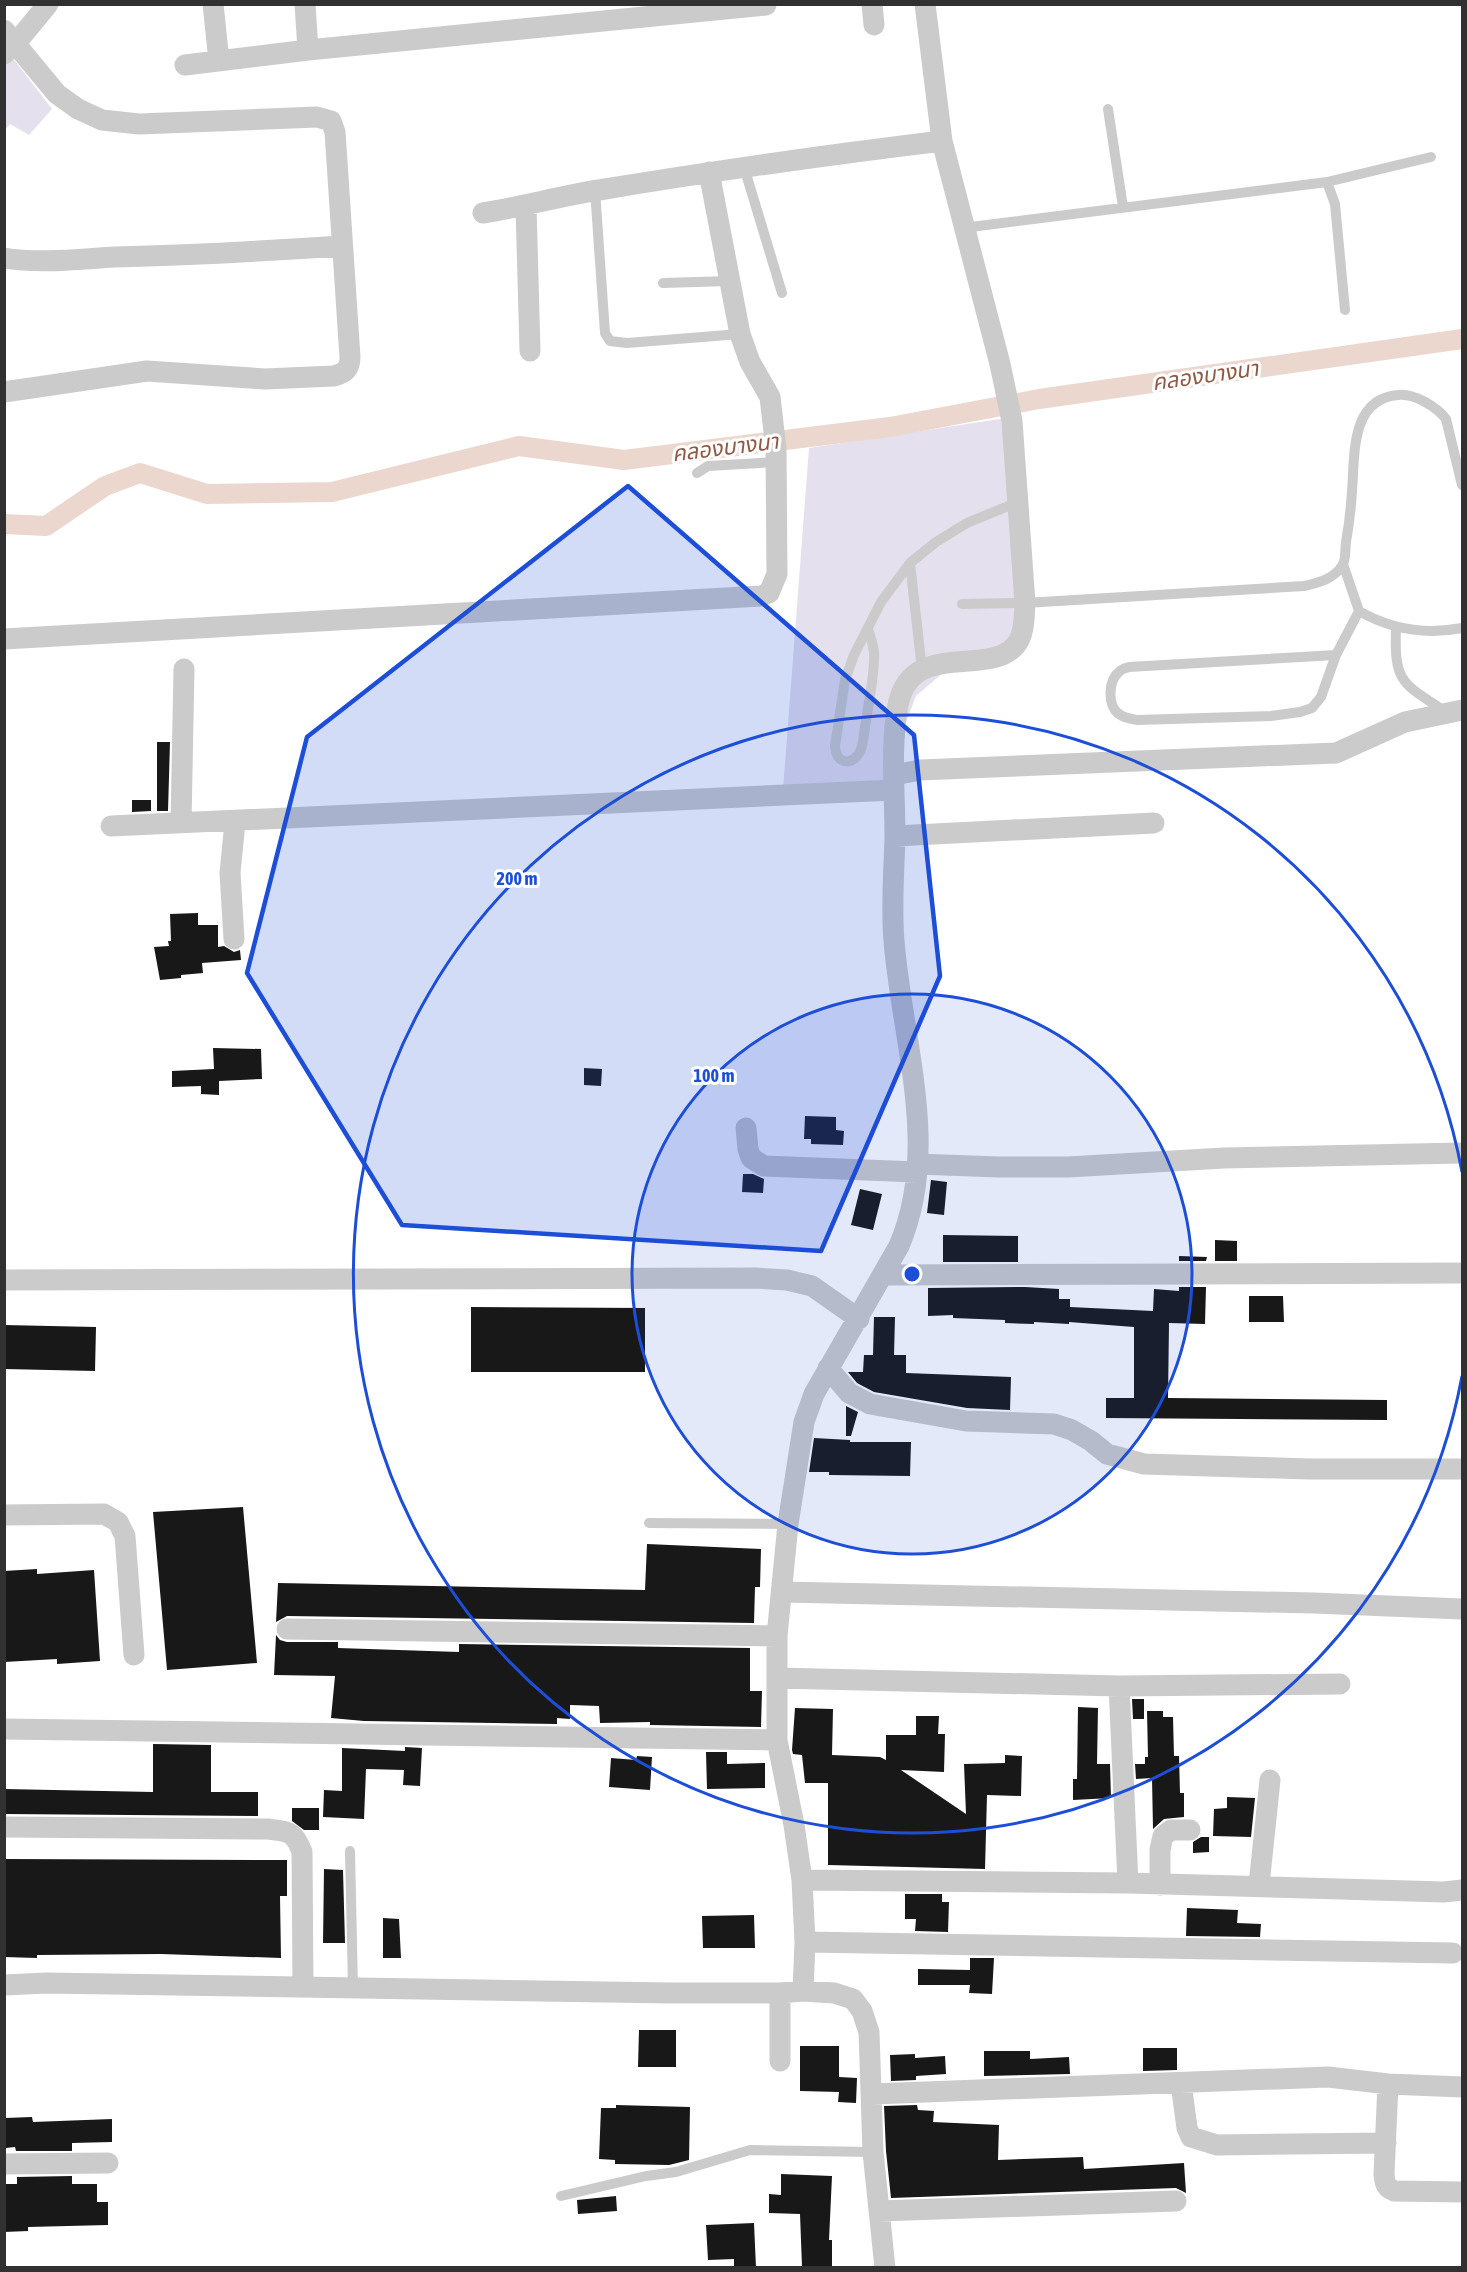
<svg xmlns="http://www.w3.org/2000/svg" width="1467" height="2272" font-family="'Asap Condensed','Noto Sans Thai',sans-serif">
  <style>
    .green { fill: #e5e0ed }
    .lines { fill: none; stroke-linecap: round; stroke-linejoin: round }
    .canal { stroke: #ebd7ce; stroke-width: 20 }
    .building { fill: #181818 }
    .lane { stroke: #cbcbcb; stroke-width: 10 }
    .street { stroke: #cbcbcb; stroke-width: 21 }
    .marked { fill: #1d4ed8; fill-opacity: 0.2; stroke: #1d4ed8; stroke-width: 4.5; stroke-linejoin: round }
    .ring { fill: none; stroke: #1d4ed8; stroke-width: 3 }
    .labels { text-anchor: middle; dominant-baseline: central; stroke-width: 6; stroke-linejoin: round; paint-order: stroke }
    .water-label { font-size: 22px; font-style: italic; fill: #8f5943; stroke: #fff }
    .centre { fill: #1d4ed8; stroke: #fff; stroke-width: 3 }
    .ring-label { font-size: 18px; text-anchor: middle; font-weight: bold; fill: #1d4ed8; stroke: #fff; stroke-width: 6; stroke-linejoin: round; paint-order: stroke }
  </style>
  <rect width="100%" height="100%" fill="#fff"/>
  <path class="green" d="M 5,48 L 52,109 L 29,135 L 10,124 L 5,130 Z
    M 1013,417 L 1021,651 L 944,672 L 916,696 L 903,730 L 901,799 L 782,803 L 809,448 Z"/>
  <g class="lines">
    <path class="canal" d="M 4,524 L 46,526 L 105,486 L 140,473 L 207,494 L 332,492 L 519,446 L 624,460 L 890,427 L 1039,399 L 1462,339"/>
  </g>
  <path class="building" d="M 157,742 L 170,742 L 168,811 L 157,811 Z
    M 132,800 L 151,800 L 151,811 L 132,812 Z
    M 198,913 L 198,925 L 218,925 L 218,947 L 224,946 L 234,952 L 240,950 L 241,960 L 202,963 L 203,973 L 181,975 L 181,978 L 160,980 L 154,947 L 169,946 L 168,941 L 171,941 L 170,914 Z
    M 213,1048 L 261,1049 L 262,1079 L 219,1081 L 219,1095 L 201,1094 L 201,1086 L 172,1087 L 172,1071 L 214,1069 Z
    M 584,1068 L 602,1069 L 601,1086 L 584,1085 Z
    M 805,1116 L 836,1117 L 836,1130 L 844,1131 L 843,1145 L 811,1144 L 811,1139 L 804,1139 Z
    M 743,1174 L 753,1174 L 764,1179 L 763,1193 L 742,1192 Z
    M 931,1180 L 947,1182 L 944,1215 L 927,1213 Z
    M 860,1189 L 882,1194 L 873,1230 L 851,1225 Z
    M 943,1235 L 1018,1236 L 1018,1262 L 943,1262 Z
    M 1215,1240 L 1237,1241 L 1237,1261 L 1215,1261 Z
    M 1179,1256 L 1207,1257 L 1206,1261 L 1179,1261 Z
    M 1025,1287 L 1059,1289 L 1059,1299 L 1070,1299 L 1070,1307 L 1153,1311 L 1154,1289 L 1179,1291 L 1179,1287 L 1206,1287 L 1205,1324 L 1169,1323 L 1168,1398 L 1387,1400 L 1387,1420 L 1106,1418 L 1106,1398 L 1134,1398 L 1134,1327 L 1069,1322 L 1069,1324 L 1034,1322 L 1034,1324 L 1005,1323 L 1005,1320 L 953,1318 L 953,1315 L 928,1316 L 928,1288 Z
    M 1249,1296 L 1283,1296 L 1284,1322 L 1249,1322 Z
    M 471,1307 L 645,1308 L 645,1372 L 471,1372 Z
    M 874,1317 L 895,1317 L 894,1355 L 906,1355 L 906,1373 L 1011,1377 L 1010,1410 L 967,1408 L 874,1392 L 857,1383 L 848,1372 L 863,1372 L 864,1355 L 873,1355 Z
    M 4,1325 L 96,1327 L 95,1371 L 4,1369 Z
    M 846,1406 L 858,1412 L 851,1436 L 846,1436 Z
    M 814,1438 L 850,1440 L 850,1442 L 911,1442 L 910,1476 L 829,1475 L 829,1472 L 809,1472 Z
    M 243,1507 L 257,1663 L 167,1670 L 153,1512 Z
    M 647,1544 L 761,1549 L 760,1587 L 755,1587 L 754,1623 L 287,1616 L 276,1622 L 278,1583 L 645,1590 Z
    M 37,1569 L 37,1574 L 94,1570 L 100,1661 L 57,1664 L 57,1659 L 4,1662 L 4,1571 Z
    M 276,1635 L 280,1640 L 287,1642 L 338,1642 L 338,1648 L 459,1652 L 459,1644 L 750,1648 L 750,1691 L 762,1691 L 761,1727 L 650,1725 L 650,1722 L 600,1723 L 599,1706 L 570,1705 L 570,1719 L 557,1718 L 557,1724 L 364,1721 L 331,1718 L 335,1676 L 274,1675 Z
    M 1132,1699 L 1144,1699 L 1144,1719 L 1133,1719 Z
    M 1078,1707 L 1098,1708 L 1097,1764 L 1110,1764 L 1111,1798 L 1073,1800 L 1073,1779 L 1077,1779 Z
    M 795,1708 L 833,1709 L 832,1755 L 880,1757 L 886,1760 L 886,1735 L 916,1735 L 916,1716 L 939,1716 L 938,1734 L 945,1734 L 944,1772 L 901,1770 L 966,1814 L 964,1764 L 1005,1763 L 1005,1755 L 1022,1756 L 1021,1796 L 987,1795 L 985,1869 L 828,1865 L 828,1783 L 805,1783 L 802,1755 L 793,1754 L 792,1750 Z
    M 1147,1711 L 1163,1711 L 1163,1717 L 1173,1717 L 1174,1756 L 1179,1756 L 1180,1793 L 1184,1793 L 1184,1817 L 1164,1819 L 1153,1829 L 1152,1778 L 1136,1779 L 1135,1764 L 1145,1764 L 1145,1757 L 1148,1757 Z
    M 153,1744 L 211,1745 L 211,1792 L 258,1792 L 258,1816 L 4,1814 L 4,1789 L 153,1792 Z
    M 405,1747 L 422,1748 L 420,1786 L 403,1785 L 404,1770 L 366,1769 L 364,1819 L 323,1817 L 324,1790 L 342,1791 L 342,1748 L 405,1751 Z
    M 706,1752 L 727,1752 L 727,1764 L 765,1763 L 765,1788 L 707,1789 Z
    M 637,1756 L 652,1757 L 650,1790 L 609,1787 L 611,1758 L 636,1760 Z
    M 1227,1797 L 1255,1798 L 1251,1837 L 1213,1836 L 1214,1809 L 1227,1808 Z
    M 292,1808 L 319,1808 L 319,1830 L 304,1830 L 292,1821 Z
    M 1201,1837 L 1209,1837 L 1209,1852 L 1193,1853 L 1193,1842 Z
    M 4,1859 L 287,1860 L 287,1896 L 280,1896 L 281,1958 L 161,1954 L 37,1955 L 37,1958 L 4,1957 Z
    M 324,1869 L 343,1870 L 345,1943 L 323,1943 Z
    M 905,1894 L 942,1894 L 942,1902 L 949,1902 L 948,1932 L 915,1931 L 916,1919 L 905,1919 Z
    M 1187,1908 L 1238,1910 L 1237,1923 L 1261,1924 L 1260,1937 L 1186,1936 Z
    M 754,1915 L 755,1948 L 703,1948 L 702,1916 Z
    M 383,1918 L 399,1919 L 401,1958 L 383,1958 Z
    M 970,1958 L 994,1958 L 992,1994 L 969,1993 L 970,1985 L 918,1985 L 918,1969 L 970,1970 Z
    M 639,2030 L 676,2030 L 676,2067 L 638,2067 Z
    M 800,2046 L 839,2046 L 839,2077 L 857,2078 L 856,2103 L 838,2102 L 839,2092 L 800,2091 Z
    M 1143,2048 L 1177,2048 L 1177,2070 L 1143,2071 Z
    M 984,2051 L 1030,2051 L 1030,2059 L 1069,2057 L 1070,2074 L 984,2076 Z
    M 915,2054 L 915,2058 L 945,2056 L 946,2074 L 916,2076 L 916,2080 L 891,2081 L 890,2055 Z
    M 616,2105 L 690,2107 L 689,2160 L 669,2165 L 615,2164 L 615,2160 L 599,2159 L 601,2108 L 616,2108 Z
    M 917,2105 L 918,2110 L 934,2111 L 933,2122 L 999,2125 L 998,2160 L 1083,2157 L 1084,2169 L 1184,2163 L 1186,2193 L 1176,2188 L 891,2198 L 886,2151 L 884,2106 Z
    M 32,2117 L 33,2122 L 112,2119 L 112,2142 L 72,2143 L 72,2151 L 16,2151 L 15,2147 L 6,2148 L 5,2118 Z
    M 781,2174 L 832,2176 L 829,2240 L 832,2240 L 832,2267 L 802,2267 L 800,2214 L 769,2213 L 769,2194 L 781,2195 Z
    M 72,2176 L 72,2184 L 97,2184 L 97,2202 L 108,2202 L 108,2225 L 28,2227 L 28,2231 L 4,2232 L 4,2184 L 17,2184 L 17,2177 Z
    M 616,2196 L 617,2211 L 578,2214 L 577,2200 Z
    M 754,2223 L 756,2268 L 734,2268 L 734,2259 L 708,2260 L 706,2225 Z"/>
  <g class="lines">
    <path class="lane" d="M 1108,109 L 1123,207
      M 744,167 L 782,293
      M 1327,182 L 1335,204 L 1345,310
      M 595,190 L 605,333 L 610,341 L 627,343 L 740,334
      M 963,228 L 1327,182 L 1431,157
      M 663,283 L 730,281
      M 697,473 L 708,466 L 776,462
      M 910,563 L 922,670
      M 1343,564 L 1359,611 C 1392,630 1425,635 1462,628
      M 962,604 L 1025,603 L 1304,586 C 1318,583 1335,579 1343,564 C 1346,559 1345,548 1346,542 C 1349,525 1351,508 1352,491 C 1355,455 1350,399 1398,395 C 1414,393 1437,407 1446,419 L 1462,485
      M 1396,628 C 1394,683 1402,683 1446,712
      M 868,629 C 870,636 873,644 874,652 C 875,675 869,699 866,721 C 864,730 864,741 861,749 C 855,766 836,766 835,746 L 845,680 L 854,655 L 881,602 L 910,563 L 936,542 L 967,523 L 1018,502
      M 1336,655 L 1129,667 C 1126,668 1122,669 1120,671 C 1108,680 1107,706 1119,714 C 1124,718 1131,719 1137,720 L 1271,716 L 1300,712 L 1312,708 L 1321,697 L 1336,655 L 1359,611
      M 649,1523 L 788,1524
      M 350,1851 L 353,1988
      M 561,2196 L 646,2176 L 676,2172 L 750,2150 L 873,2152"/>
    <path class="street" d="M 213,4 L 219,61
      M 305,4 L 308,50
      M 872,4 L 874,25
      M 4,30 L 57,94 L 78,109 L 102,120 L 139,124 L 317,117 L 331,121 L 335,132 L 350,357 C 350,369 345,373 334,376 L 265,379 L 147,371 L 4,392
      M 4,54 L 16,43 L 48,4
      M 185,65 L 308,50 L 766,5
      M 526,206 L 530,351
      M 483,213 C 522,207 560,196 599,190 C 713,171 827,155 942,141
      M 4,258 C 40,264 79,259 115,257 C 191,255 266,251 341,246
      M 4,639 L 761,596 L 769,593 L 777,574 L 776,449 L 770,397 L 750,362 L 740,334 L 709,172
      M 894,775 L 920,770 L 1336,753 L 1405,722 L 1462,710
      M 181,823 L 184,669
      M 111,826 L 894,790
      M 895,836 L 1154,823
      M 234,939 L 230,873 L 235,822
      M 746,1128 L 748,1149 L 751,1158 L 764,1166 L 917,1172
      M 917,1164 L 998,1167 L 1068,1167 L 1224,1158 L 1462,1153
      M 883,1275 L 1462,1273
      M 4,1280 L 755,1278 L 787,1280 L 812,1286 L 859,1319
      M 828,1368 L 849,1393 L 870,1404 L 966,1421 L 1054,1424 L 1072,1430 L 1091,1441 L 1107,1454 L 1144,1464 L 1309,1469 L 1462,1469
      M 4,1515 L 104,1514 L 118,1522 L 125,1536 L 134,1655
      M 782,1592 L 1314,1603 L 1462,1609
      M 287,1629 L 777,1636
      M 777,1678 L 1119,1686 L 1340,1684
      M 1119,1686 L 1128,1883
      M 4,1729 L 777,1740
      M 4,1827 L 268,1829 C 290,1832 294,1831 302,1852 L 303,1987
      M 802,1880 L 1128,1883 L 1444,1892 L 1462,1890
      M 1160,1885 L 1160,1850 L 1163,1836 L 1171,1830 L 1190,1830
      M 1259,1885 L 1270,1780
      M 805,1942 L 1453,1953
      M 4,1985 L 46,1983 L 671,1993 L 780,1993 L 803,1991 L 834,1993 L 853,1999 L 862,2011 L 869,2032 L 873,2152 L 885,2268
      M 803,1991 L 805,1942 L 802,1880 L 794,1825 L 777,1740 L 777,1636 L 788,1524 L 804,1422 L 814,1394 L 899,1246 C 941,1148 902,1042 894,941 C 891,906 894,871 895,837 C 895,793 890,748 898,705 C 911,639 988,677 1015,646 C 1025,635 1024,616 1025,603 L 1012,421 L 1000,364 L 942,141 L 925,4
      M 780,2061 L 780,1993
      M 1181,2083 L 1187,2128 L 1191,2137 L 1217,2145 L 1386,2143
      M 1388,2084 L 1384,2174 C 1385,2183 1385,2187 1394,2191 L 1462,2192
      M 872,2094 L 1328,2077 L 1388,2084 L 1462,2087
      M 4,2164 L 108,2163
      M 879,2211 L 1176,2201"/>
  </g>
  <path class="marked" d="M 628,486 L 914,735 L 940,976 L 821,1251 L 402,1225 L 247,973 L 307,737 Z"/>
  <circle cx="912" cy="1274" r="280" fill="#1d4ed8" fill-opacity=".12"/>
  <g class="ring">
    <circle cx="912" cy="1274" r="280"/>
    <path d="M1462 1376A559 559 0 1 1 1462 1172"/>
  </g>
  <g class="labels">
    <g class="water-label">
      <text transform="translate(1205 375) rotate(-8)">คลองบางนา</text>
      <text transform="translate(725 447) rotate(-7)">คลองบางนา</text>
    </g>
  </g>
  <circle cx="912" cy="1274" r="9" class="centre"/>
  <g class="ring-label">
    <text x="517" y="885">200 m</text>
    <text x="714" y="1082">100 m</text>
  </g>
  <rect width="1467" height="2272" fill="none" stroke="#313131" stroke-width="12"/>
</svg>
